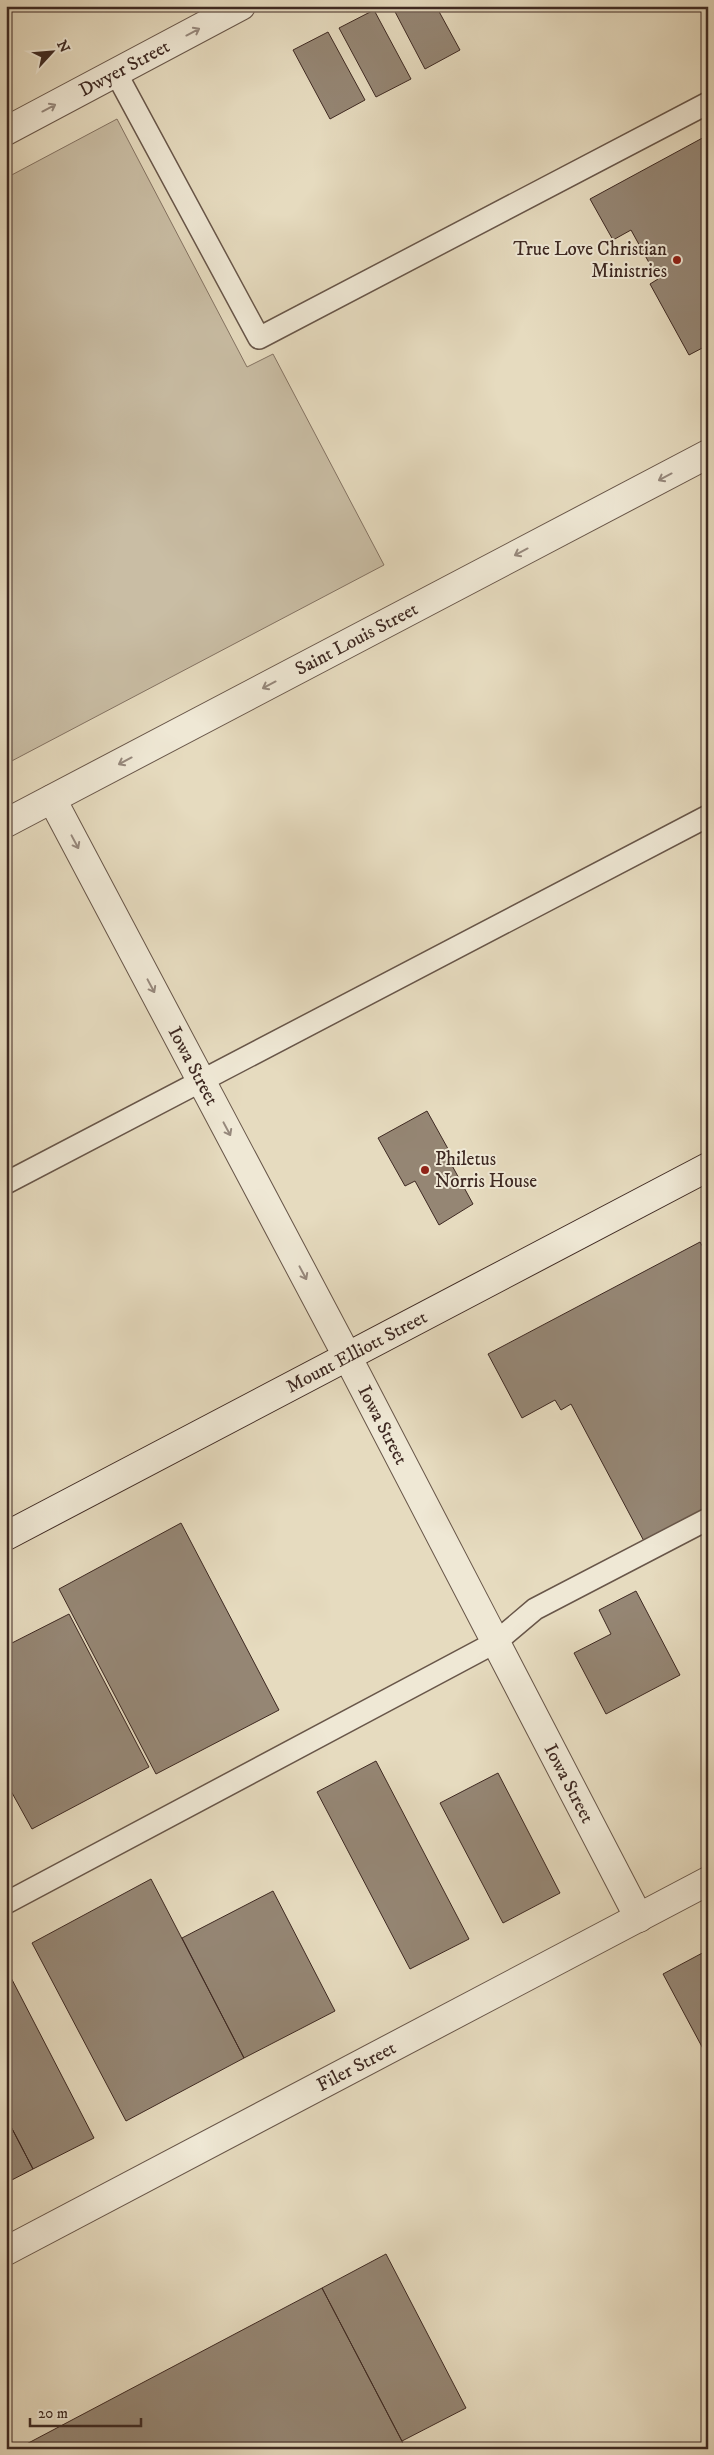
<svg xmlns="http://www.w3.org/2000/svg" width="714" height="2455" font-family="'IM FELL DW Pica',serif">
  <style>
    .green { fill: #c9bda4; stroke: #847363 }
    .building { fill: #958674; stroke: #3e2922 }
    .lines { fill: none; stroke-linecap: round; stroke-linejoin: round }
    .lane-casing { stroke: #685649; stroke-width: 24 }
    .street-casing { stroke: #685649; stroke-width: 30 }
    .secondary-casing { stroke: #3e2922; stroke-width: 30 }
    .lane { stroke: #efe8d5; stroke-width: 21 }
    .street { stroke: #efe8d5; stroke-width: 28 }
    .secondary { stroke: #efe8d5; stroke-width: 28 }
    .oneway { stroke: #96887c }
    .poi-dot { fill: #8f2418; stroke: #efe8d5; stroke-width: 2 }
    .labels { text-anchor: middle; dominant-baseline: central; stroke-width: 4; stroke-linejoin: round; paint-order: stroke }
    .street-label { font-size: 19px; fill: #3e2922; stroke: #efe8d5 }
    .poi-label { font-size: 19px; fill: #3e2922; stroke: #efe8d5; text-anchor: end }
  </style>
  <rect width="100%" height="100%" fill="#e6dbbf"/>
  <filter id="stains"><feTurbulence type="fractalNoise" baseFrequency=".004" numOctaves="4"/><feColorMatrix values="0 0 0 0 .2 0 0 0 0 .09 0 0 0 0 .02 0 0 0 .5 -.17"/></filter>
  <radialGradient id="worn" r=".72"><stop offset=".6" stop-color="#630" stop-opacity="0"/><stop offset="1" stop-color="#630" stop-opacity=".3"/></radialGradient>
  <path class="green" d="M 117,119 L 247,367 L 273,354 L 384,565 L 6,764 L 6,178 Z"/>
  <path class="building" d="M 392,6 L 436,6 L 460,50 L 425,69 Z
    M 374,10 L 411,79 L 376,97 L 339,28 Z
    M 328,32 L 365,100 L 330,119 L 293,50 Z
    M 708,135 L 708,345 L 689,355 L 650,284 L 658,279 L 631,230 L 613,240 L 590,199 Z
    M 427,1111 L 452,1156 L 449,1160 L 473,1204 L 439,1225 L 415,1181 L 405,1186 L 378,1138 Z
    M 700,1242 L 708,1256 L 708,1510 L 645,1543 L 571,1404 L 561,1410 L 555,1400 L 522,1418 L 488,1354 Z
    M 181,1523 L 279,1710 L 156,1774 L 59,1589 Z
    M 636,1591 L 680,1675 L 606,1714 L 574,1653 L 611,1634 L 599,1610 Z
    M 69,1614 L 149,1767 L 32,1829 L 6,1782 L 6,1646 Z
    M 376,1761 L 469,1939 L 410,1969 L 317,1792 Z
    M 498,1773 L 560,1893 L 503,1923 L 440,1803 Z
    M 151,1879 L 244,2058 L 126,2121 L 32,1943 Z
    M 273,1891 L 335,2011 L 244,2058 L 182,1938 Z
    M 708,1950 L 708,2058 L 663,1974 Z
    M 6,1968 L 94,2138 L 33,2169 L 6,2117 Z
    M 6,2117 L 33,2169 L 6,2183 Z
    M 386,2254 L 466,2408 L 402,2441 L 322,2288 Z
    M 322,2288 L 406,2449 L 17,2449 Z"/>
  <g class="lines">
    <defs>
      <path id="lane" d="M 116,73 L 259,338 L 708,103
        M 6,1183 L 708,816
        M 6,1903 L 496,1642 L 535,1609 L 708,1519"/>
      <g id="street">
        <path id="s1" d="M 6,131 L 241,6"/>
        <path id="s2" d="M 52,799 L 347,1356 L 639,1918"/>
        <path id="s3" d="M 6,823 L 708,454"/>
        <path id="s4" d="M 6,2251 L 708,1881"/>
      </g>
      <g id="secondary">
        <path id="s5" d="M 6,1536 L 708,1167"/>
      </g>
    </defs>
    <use href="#lane" class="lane-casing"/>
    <use href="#street" class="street-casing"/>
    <use href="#secondary" class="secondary-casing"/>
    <use href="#lane" class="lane"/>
    <use href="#street" class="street"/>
    <use href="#secondary" class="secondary"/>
  </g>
  <defs><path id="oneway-shaft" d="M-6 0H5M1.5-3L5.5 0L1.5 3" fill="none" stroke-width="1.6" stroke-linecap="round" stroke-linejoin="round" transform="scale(1.25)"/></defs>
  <g class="oneway">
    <use href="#oneway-shaft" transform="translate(193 32) rotate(-28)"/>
    <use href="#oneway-shaft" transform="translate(49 108) rotate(-28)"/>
    <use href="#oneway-shaft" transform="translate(665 477) rotate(152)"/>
    <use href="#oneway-shaft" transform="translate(521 552) rotate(152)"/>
    <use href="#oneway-shaft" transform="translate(269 685) rotate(152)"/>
    <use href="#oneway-shaft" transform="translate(125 761) rotate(152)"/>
    <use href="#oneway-shaft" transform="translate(75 842) rotate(62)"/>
    <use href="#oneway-shaft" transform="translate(151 986) rotate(62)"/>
    <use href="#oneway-shaft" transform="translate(227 1129) rotate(62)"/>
    <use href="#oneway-shaft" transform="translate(303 1273) rotate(62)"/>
  </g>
  <g class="poi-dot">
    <circle cx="677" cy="260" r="5"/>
    <circle cx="425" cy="1170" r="5"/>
  </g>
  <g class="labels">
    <g class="street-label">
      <text stroke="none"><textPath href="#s1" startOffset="134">Dwyer Street</textPath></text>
      <text stroke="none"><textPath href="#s3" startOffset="396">Saint Louis Street</textPath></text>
      <text stroke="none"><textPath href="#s2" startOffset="302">Iowa Street</textPath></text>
      <text stroke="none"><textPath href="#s5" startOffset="396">Mount Elliott Street</textPath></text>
      <text stroke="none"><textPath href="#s2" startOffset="708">Iowa Street</textPath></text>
      <text stroke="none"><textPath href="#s2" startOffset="1112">Iowa Street</textPath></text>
      <text stroke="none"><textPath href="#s4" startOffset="396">Filer Street</textPath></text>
    </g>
    <g class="poi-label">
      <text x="667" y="249">True Love Christian<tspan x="667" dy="22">Ministries</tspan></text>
      <text x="435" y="1159" text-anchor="start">Philetus<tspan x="435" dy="22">Norris House</tspan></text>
    </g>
  </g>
  <rect width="714" height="2455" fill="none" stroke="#e6dbbf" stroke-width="25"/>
  <rect x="8" y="8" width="699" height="2440" fill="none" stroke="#3e2922" stroke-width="2.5"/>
  <rect x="12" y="12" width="689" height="2430" fill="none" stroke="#3e2922"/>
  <g transform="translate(52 52) rotate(64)" stroke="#efe8d5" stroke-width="4" paint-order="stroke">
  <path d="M0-4L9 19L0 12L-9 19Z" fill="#3e2922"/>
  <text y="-8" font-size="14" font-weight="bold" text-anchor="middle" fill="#3e2922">N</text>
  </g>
  <path d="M30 2418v8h111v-8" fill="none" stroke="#3e2922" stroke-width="2.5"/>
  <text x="38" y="2418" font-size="15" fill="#3e2922" stroke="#efe8d5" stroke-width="4" paint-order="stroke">20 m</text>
  <rect width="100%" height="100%" filter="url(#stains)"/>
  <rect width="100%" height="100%" fill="url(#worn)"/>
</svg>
